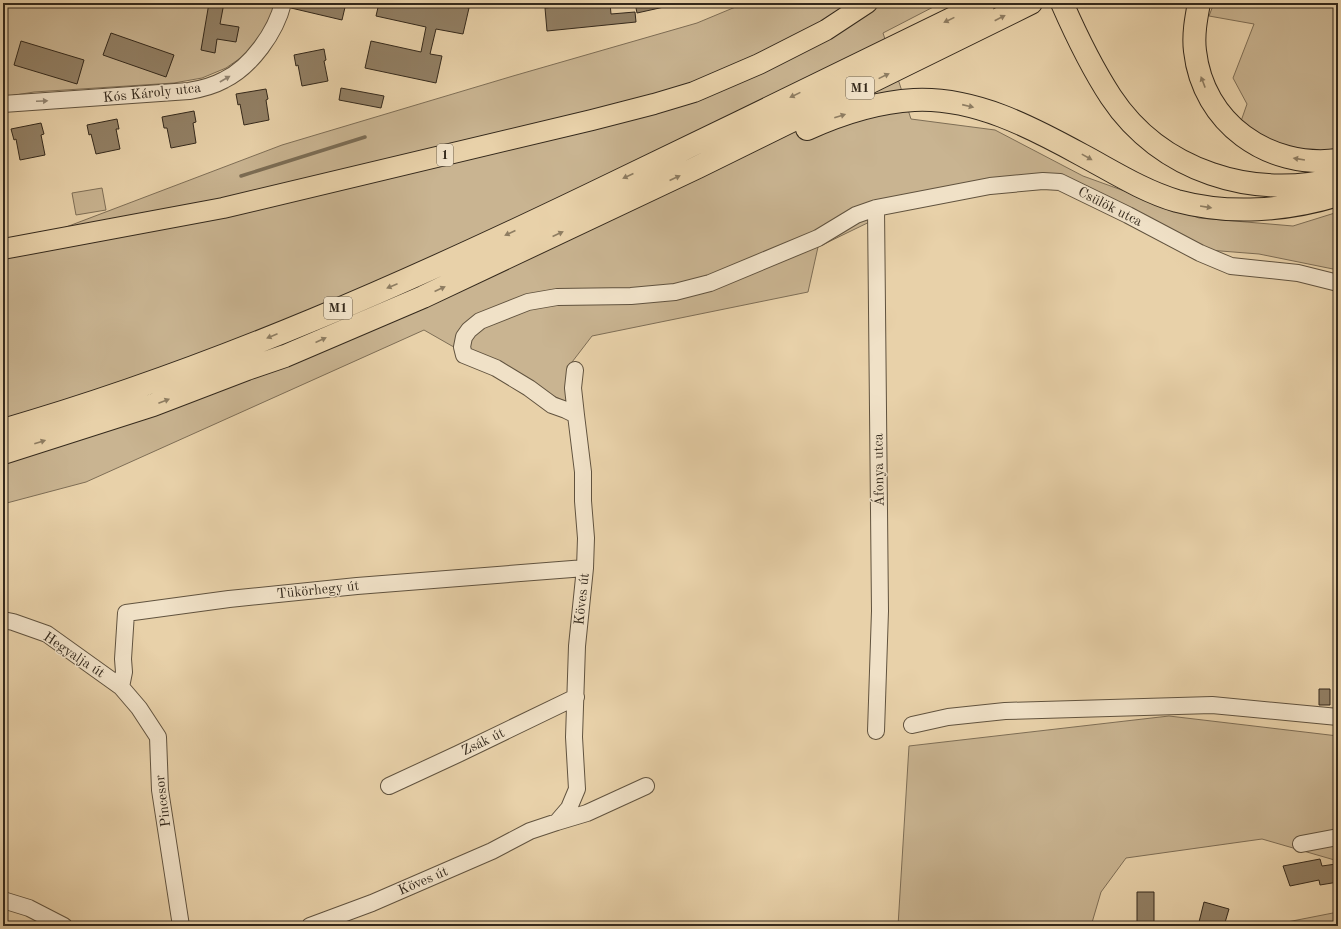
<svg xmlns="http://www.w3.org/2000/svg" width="1341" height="929" font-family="'Old Standard TT',serif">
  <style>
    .green { fill: #c9b491; stroke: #7e6e56 }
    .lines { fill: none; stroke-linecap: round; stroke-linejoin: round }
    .stream { stroke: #7b6c54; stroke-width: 3.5 }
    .building { fill: #928065; stroke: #34291c }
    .minor-casing { stroke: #61533f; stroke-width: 18 }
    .major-casing { stroke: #34291c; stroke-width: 22 }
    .highway-casing { stroke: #34291c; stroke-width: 24 }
    .minor { stroke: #f0e1c7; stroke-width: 16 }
    .major { stroke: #e8d1a9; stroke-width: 20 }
    .highway { stroke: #e8d1a9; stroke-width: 22 }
    .oneway { fill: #8e7d62 }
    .oneway2 { fill: #928572 }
    .labels { text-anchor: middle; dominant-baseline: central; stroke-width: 3; stroke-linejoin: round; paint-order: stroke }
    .shield { fill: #f0e1c7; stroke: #6c604f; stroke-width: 1 }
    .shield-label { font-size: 13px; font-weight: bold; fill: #34291c }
    .street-label { font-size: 14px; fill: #34291c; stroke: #f0e1c7 }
  </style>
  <rect width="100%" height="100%" fill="#e8d1a9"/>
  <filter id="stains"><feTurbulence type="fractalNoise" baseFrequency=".005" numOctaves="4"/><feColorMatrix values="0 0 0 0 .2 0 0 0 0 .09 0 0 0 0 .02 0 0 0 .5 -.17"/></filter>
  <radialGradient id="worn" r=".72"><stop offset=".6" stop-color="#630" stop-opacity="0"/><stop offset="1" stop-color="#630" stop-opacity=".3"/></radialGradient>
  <path class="green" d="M 3,3 L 277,3 L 271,20 L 249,52 L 226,68 L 202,78 L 174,83 L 34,92 L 3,97 Z
    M 745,3 L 941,3 L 883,33 L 911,119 L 995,130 L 1083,176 L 1199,218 L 1293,226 L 1338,212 L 1338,270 L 1259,254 L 1208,250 L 1057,175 L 890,212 L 818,247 L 808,292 L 592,336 L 569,366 L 568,403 L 452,346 L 424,330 L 86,482 L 3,504 L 3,251 L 282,145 L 513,76 L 697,23 Z
    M 1214,3 L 1338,3 L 1338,151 L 1319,152 L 1276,144 L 1240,124 L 1247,104 L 1233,78 L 1254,24 L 1209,16 Z
    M 102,188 L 106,210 L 76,215 L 72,193 Z
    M 1169,716 L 1338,736 L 1338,861 L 1262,839 L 1126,858 L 1101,892 L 1091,926 L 898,926 L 909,746 Z
    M 1338,912 L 1338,926 L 1276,926 L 1277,924 Z"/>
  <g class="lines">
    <path class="stream" d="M 241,176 L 365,137"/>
  </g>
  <path class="building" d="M 209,3 L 224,3 L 220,24 L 239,27 L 236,42 L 217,39 L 215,53 L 201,50 Z
    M 292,3 L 346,3 L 342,20 L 291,8 Z
    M 379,3 L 445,3 L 469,8 L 463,34 L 436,29 L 430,54 L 442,56 L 436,83 L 365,68 L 371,41 L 421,52 L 426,27 L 376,16 Z
    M 597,3 L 610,3 L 611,14 L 635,12 L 636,22 L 547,31 L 545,8 Z
    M 635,3 L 663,3 L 664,7 L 637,13 Z
    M 111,33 L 174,55 L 166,77 L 103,55 Z
    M 21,41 L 84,60 L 77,84 L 14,65 Z
    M 324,49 L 326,60 L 324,61 L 328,81 L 302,86 L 298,65 L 296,66 L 294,55 Z
    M 341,88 L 384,96 L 381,108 L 339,100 Z
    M 266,89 L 268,99 L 266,100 L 269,120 L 244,125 L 240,104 L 238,105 L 236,94 Z
    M 194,111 L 196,122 L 193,123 L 196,143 L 171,148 L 167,128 L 164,128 L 162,117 Z
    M 117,119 L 119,129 L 116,129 L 120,149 L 96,154 L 91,134 L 89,135 L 87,125 Z
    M 41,123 L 44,134 L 41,135 L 45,155 L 20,160 L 16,139 L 14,140 L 11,129 Z
    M 1319,689 L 1330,689 L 1330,705 L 1319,705 Z
    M 1320,859 L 1322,866 L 1336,864 L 1338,873 L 1338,882 L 1320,885 L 1319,880 L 1290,886 L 1283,866 Z
    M 1137,892 L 1154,892 L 1154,926 L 1137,926 Z
    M 1204,902 L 1229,909 L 1224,926 L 1198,926 Z"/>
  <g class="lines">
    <defs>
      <path id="minor" d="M 3,104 L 189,91 C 201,89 213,86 224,80 C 251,67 276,32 283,3
        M 576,415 L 566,410 L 552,405 L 529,388 L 496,368 L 464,355 L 462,347 L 464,337 L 469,330 L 480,321 L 528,302 L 557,297 L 631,296 L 675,292 L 710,283 L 818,238 L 856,215 L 876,208 L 990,186 L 1043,181 L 1060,182 L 1128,215 L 1200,253 L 1231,266 L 1298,273 L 1338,283
        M 3,620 L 13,622 L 47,634 L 121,687 L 139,708 L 158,737 L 160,790 L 181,926
        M 121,687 L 124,672 L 123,659 L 126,613 L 229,599 L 357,586 L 585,568
        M 912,725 L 948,717 L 1005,711 L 1212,705 L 1338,717
        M 876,731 L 880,611 L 876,208
        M 389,786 L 458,754 L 576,697
        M 557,822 L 587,813 L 646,786
        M 1301,844 L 1338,837
        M 3,900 L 29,908 L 64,926
        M 310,926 L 372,903 L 492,851 L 530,831 L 557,822 L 569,808 L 577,789 L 574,737 L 577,646 L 585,568 L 586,538 L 583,501 L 583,472 L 576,415 L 573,388 L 575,370"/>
      <path id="major" d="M 3,249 L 223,208 L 592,120 L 654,104 L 694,92 L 759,64 L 826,30 L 867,3"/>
      <path id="highway" d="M 1062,3 C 1076,35 1092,68 1111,97 C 1160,171 1254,201 1338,178
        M 1199,3 C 1196,19 1193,35 1195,51 C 1203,123 1268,169 1338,160
        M 807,129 C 840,114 877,102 914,100 C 974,97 1031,127 1082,155 C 1112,171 1143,191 1177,201 C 1229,215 1286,211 1338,195
        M 3,430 C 215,369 418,278 616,182 C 739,123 861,63 984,3
        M 3,453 L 153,405 L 247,369 L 285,356 L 423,297 L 698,167 L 1031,3"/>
    </defs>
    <use href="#minor" class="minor-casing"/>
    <use href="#major" class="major-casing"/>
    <use href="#highway" class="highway-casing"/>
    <use href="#minor" class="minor"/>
    <use href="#major" class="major"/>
    <use href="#highway" class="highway"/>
  </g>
  <defs><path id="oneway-solid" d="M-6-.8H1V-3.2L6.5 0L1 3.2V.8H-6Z"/></defs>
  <g class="oneway">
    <use href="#oneway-solid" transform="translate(1000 18) rotate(-27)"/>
    <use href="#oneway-solid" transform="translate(949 20) rotate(154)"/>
    <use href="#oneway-solid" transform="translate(884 76) rotate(-26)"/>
    <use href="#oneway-solid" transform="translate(1203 82) rotate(-111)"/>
    <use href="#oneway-solid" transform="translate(795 95) rotate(154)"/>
    <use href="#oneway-solid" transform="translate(968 106) rotate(13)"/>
    <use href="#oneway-solid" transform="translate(840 116) rotate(-18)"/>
    <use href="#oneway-solid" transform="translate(1087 157) rotate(29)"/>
    <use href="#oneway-solid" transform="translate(1299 159) rotate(-171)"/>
    <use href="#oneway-solid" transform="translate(628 176) rotate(155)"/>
    <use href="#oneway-solid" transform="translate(675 178) rotate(-25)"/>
    <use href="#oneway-solid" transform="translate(1206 207) rotate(9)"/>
    <use href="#oneway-solid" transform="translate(510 233) rotate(155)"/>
    <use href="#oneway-solid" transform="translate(558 234) rotate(-25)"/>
    <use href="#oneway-solid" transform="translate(392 286) rotate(157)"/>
    <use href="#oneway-solid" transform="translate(440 289) rotate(-25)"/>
    <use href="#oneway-solid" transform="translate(272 336) rotate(157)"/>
    <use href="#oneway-solid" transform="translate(321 340) rotate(-24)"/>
    <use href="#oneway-solid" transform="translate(164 401) rotate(-21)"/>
    <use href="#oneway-solid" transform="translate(40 442) rotate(-18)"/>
  </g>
  <g class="oneway2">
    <use href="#oneway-solid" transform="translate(225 79) rotate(-30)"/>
    <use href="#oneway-solid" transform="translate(42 101) rotate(-3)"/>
  </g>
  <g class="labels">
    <g class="shield">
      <rect x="846" y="77" width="28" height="22" rx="3"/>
      <rect x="437" y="144" width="16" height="22" rx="3"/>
      <rect x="324" y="297" width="28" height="22" rx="3"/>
    </g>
    <g class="shield-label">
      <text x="860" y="88">M1</text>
      <text x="445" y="155">1</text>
      <text x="338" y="308">M1</text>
    </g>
    <g class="street-label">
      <text transform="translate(152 93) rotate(-6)">Kós Károly utca</text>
      <text transform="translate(1110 207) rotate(27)">Csülök utca</text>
      <text transform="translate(879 470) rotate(-91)">Áfonya utca</text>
      <text transform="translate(318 590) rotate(-6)">Tükörhegy út</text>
      <text transform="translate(582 599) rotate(-84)">Köves út</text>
      <text transform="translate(74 655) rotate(34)">Hegyalja út</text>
      <text transform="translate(483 742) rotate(-26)">Zsák út</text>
      <text transform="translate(163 801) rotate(-97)">Pincesor</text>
      <text transform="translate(423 881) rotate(-23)">Köves út</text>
    </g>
  </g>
  <rect width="1341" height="929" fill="none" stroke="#e8d1a9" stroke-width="16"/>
  <rect x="4" y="4" width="1333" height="921" fill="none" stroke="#34291c" stroke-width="2"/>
  <rect x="8" y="8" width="1325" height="913" fill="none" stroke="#34291c"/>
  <rect width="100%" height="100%" filter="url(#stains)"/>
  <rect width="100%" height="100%" fill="url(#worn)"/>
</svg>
